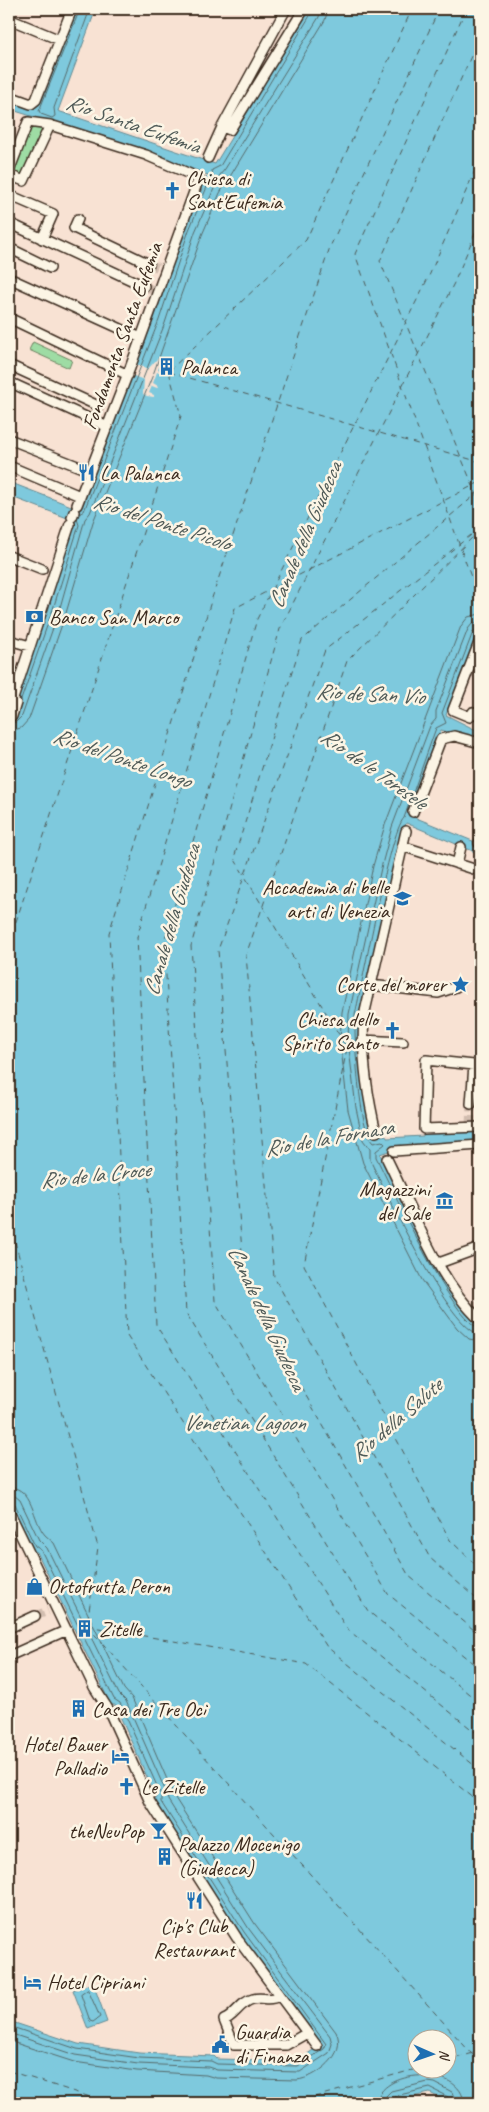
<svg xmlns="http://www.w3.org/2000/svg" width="489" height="2112" font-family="Caveat,sans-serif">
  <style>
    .green { fill: #9edca4; stroke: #6c8361 }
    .water { fill: #7ec9dd; stroke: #638991; fill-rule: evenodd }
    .pier { fill: #f8e2d3 }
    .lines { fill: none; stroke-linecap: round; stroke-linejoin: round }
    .shore { stroke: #566a6a; stroke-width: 1 }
    .ferry { stroke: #4f5a57; stroke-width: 1; stroke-dasharray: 6 5; stroke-linecap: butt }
    .street-tunnel { stroke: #d2bdaf; stroke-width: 9; stroke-dasharray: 9 4.5; stroke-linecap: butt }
    .street-casing { stroke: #3b2a1e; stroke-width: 12 }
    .street { stroke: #fcf5e5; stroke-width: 9 }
    .labels { text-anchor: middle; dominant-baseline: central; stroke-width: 5; stroke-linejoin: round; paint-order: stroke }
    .poi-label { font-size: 21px; fill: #3b2a1e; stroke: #fcf5e5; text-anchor: start }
    .street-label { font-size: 21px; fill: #3b2a1e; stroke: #fcf5e5 }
    .water-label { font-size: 22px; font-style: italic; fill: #4f5a57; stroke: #fcf5e5 }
  </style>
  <rect width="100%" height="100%" fill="#f8e2d3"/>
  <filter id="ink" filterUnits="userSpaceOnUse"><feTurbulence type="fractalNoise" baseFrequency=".02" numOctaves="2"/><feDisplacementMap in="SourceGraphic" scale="10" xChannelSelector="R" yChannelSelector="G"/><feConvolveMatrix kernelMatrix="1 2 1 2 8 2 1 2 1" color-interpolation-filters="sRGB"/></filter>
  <g filter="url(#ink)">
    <path class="green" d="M 30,125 L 47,127 L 23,179 L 11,174 Z
      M 33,342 L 72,360 L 69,368 L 29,350 Z"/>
    <path class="water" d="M 76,9 L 96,9 L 58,111 L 215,164 L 310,9 L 480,9 L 480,627 L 446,715 L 480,732 L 480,742 L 441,730 L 409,815 L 480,844 L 480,854 L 406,823 L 392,870 L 360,1016 L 359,1039 L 367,1107 L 381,1136 L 386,1135 L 387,1138 L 423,1136 L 424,1132 L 480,1129 L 480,1143 L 394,1149 L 380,1154 C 409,1212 434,1279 480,1324 L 480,2103 L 449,2103 L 430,2093 L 386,2103 L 9,2103 L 9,2021 L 78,2044 L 139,2053 L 214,2056 L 217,2059 L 298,2061 L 321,2044 L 240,1935 L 154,1800 L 156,1797 L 115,1705 L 111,1705 L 37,1552 L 32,1551 L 9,1502 L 9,715 L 49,608 L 70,519 L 9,496 L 9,482 L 79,509 L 154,319 L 185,228 L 202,189 L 199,188 L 208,175 L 136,149 L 9,109 L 9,98 L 36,107 ZM 416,2040 L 446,2040 L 446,2070 L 416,2070 Z
      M 93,1983 L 107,2022 L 88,2029 L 73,1990 Z"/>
    <path class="pier" d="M 158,358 L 166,362 L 161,362 L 158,370 L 162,371 L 162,373 L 157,372 L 153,383 L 158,386 L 157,388 L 152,386 L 149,393 L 154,395 L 154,397 L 147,396 L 143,394 L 144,380 L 131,375 L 136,364 L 148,369 Z"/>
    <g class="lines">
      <path class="shore" d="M 80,9 L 39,111 L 41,114 L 52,118 L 55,116 L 54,108 L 90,9
        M 79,514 L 84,511 L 159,320 L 189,230 L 207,187 L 213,178 L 212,170 L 220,166 L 314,9
        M 480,614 L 468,617 L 461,626 L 385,825 L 373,866 L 342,1012 L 340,1039 L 348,1110 L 363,1163 L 422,1280 L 457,1328 L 469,1339 L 480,1341
        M 480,622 L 472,624 L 468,629 L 436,711 L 436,719 L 430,726 L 392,827 L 381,868 L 349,1014 L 348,1040 L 356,1108 L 363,1140 L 370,1149 L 370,1160 C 385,1190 450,1332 480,1334
        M 480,628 L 473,632 L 442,713 L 446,723 L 436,728 L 404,818 C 390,831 362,985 355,1015 C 354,1036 359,1131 373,1143 L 382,1141 L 385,1144 L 376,1151 L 376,1157 C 390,1184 454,1325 480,1328
        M 21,700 L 53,609 L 79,525 L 77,519
        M 9,724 L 16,722 L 22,716 L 59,611 L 85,519 L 90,513 L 165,323 L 195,232 L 220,175 L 225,169 L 319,17 L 321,9
        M 9,731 L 21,728 L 29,719 L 66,613 L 93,522 L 154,372 L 202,235 L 220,193 L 325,20 L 328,9
        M 9,1487 C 34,1488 32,1520 45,1535 C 48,1538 51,1540 54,1543 L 124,1689 L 132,1698 L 175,1798 L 255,1924 L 336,2032 C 348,2054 316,2078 297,2080 L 216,2078 L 206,2075 L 137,2071 L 74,2062 L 9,2041
        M 9,1495 L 15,1496 L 20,1500 L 39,1540 L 47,1548 L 119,1694 L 126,1701 L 166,1792 L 168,1800 L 249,1929 L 330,2036 L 332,2044 L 329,2053 L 300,2072 L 217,2070 L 208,2067 L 138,2064 L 75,2055 L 9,2033
        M 9,1501 L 15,1504 L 35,1546 L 41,1550 L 114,1699 L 120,1703 L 161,1795 L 161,1802 L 244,1932 L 326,2044 L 324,2049 L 298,2066 L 217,2064 L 211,2061 L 139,2058 L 77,2049 L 9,2026
        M 88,1990 L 100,2017 L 93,2022 L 90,2021 L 81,1995 Z
        M 377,2103 C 378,2070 462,2063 464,2103
        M 385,2103 L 386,2096 L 391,2091 L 428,2082 L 435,2083 L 452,2092 L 456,2103
        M 391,2103 L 395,2096 L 430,2088 L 448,2097 L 450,2103"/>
      <path class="ferry" d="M 439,9 L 330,247 L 212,598 L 109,933 L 127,1336 L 327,1647 L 480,1770
        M 466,9 L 355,254 L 471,577
        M 480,36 L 380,261 L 480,503
        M 480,159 L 429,276 L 257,619 L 164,942 L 186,1313 L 368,1611 L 480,1703
        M 480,222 L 454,283 L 280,629 L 191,946 L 215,1301 L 388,1594 L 480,1669
        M 480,285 L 478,291 L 480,341
        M 169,371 L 306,240 L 412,9
        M 169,372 L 480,462
        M 480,482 L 235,608 L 137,937 L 156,1325 L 347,1629 L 480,1736
        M 480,491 L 302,640 L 234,858 L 347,1048 L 304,1265 L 450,1540 L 480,1569
        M 480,528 L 325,650 L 218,950 L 245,1289 L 409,1576 L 480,1635
        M 480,530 L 347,661 L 246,955 L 274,1277 L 430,1558 L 480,1602
        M 9,943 L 181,416 L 169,372
        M 9,1220 L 98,1547 L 87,1625
        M 87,1626 L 480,2063
        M 87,1626 L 306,1664 L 480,1803
        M 446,2061 L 480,2051
        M 9,2071 L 109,2103
        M 293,2103 L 416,2069"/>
      <path class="street-tunnel" d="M 149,264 L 161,269
        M 144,286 L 153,290
        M 96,405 L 111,411
        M 9,675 L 18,678
        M 470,1125 L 471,1104
        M 472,1308 L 480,1303
        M 35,1616 L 48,1611"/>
      <defs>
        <path id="street" d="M 9,19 L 60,40
          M 9,96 L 31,104 L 36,100 L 72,9
          M 50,125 L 146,155 L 199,178 L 130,368 L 77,505
          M 222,127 L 230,130 L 304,9
          M 208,158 L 222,127 L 286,9
          M 9,171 L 28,122 L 50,125 L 24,181 L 9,175
          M 9,195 L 53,214 L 42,239
          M 78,219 L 74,228 L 149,264
          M 9,223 L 144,286
          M 9,248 L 50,268
          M 9,278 L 141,338
          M 9,318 L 128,375
          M 9,365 L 96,405
          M 9,382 L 108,427
          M 9,439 L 90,471
          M 9,466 L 80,496
          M 72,517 L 74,512
          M 9,556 L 42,569
          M 9,640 L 30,646
          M 480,640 L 453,710 L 470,717 L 473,712 L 480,715
          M 11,705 L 70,524
          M 9,715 L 12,716 L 16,703 L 12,702
          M 413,812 L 441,739 L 454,736 L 480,743
          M 479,843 L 480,841
          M 402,846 L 480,871
          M 457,864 L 461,847
          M 371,985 L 438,993 L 456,987
          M 362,1040 L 403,1042
          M 471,1104 L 474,1065 L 426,1060 L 424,1129 L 480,1127
          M 376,1132 C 367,1094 361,1055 364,1016 L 406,831
          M 394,1151 L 480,1145
          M 387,1159 C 413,1211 438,1281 480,1320
          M 439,1263 L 480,1248
          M 9,1511 L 94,1687 L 108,1709 L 150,1802 L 237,1938
          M 9,1628 L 35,1616
          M 9,1656 L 67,1630
          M 239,1941 L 317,2046
          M 279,1996 C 268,2002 263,1996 253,1999 C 240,2002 235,2016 224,2020 L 234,2045 L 286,2045 L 307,2033"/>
      </defs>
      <use href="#street" class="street-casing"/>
      <use href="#street" class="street"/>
    </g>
  </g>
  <defs>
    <symbol id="church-bare" viewBox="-9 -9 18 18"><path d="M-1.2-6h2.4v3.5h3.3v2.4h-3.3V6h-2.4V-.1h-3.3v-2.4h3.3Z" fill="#1f6fb2" stroke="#fcf5e5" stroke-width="2.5" paint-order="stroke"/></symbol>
    <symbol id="building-bare" viewBox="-9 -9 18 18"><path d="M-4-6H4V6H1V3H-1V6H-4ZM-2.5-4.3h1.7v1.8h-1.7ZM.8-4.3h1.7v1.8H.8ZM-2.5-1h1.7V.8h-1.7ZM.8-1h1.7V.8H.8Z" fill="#1f6fb2" stroke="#fcf5e5" stroke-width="2.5" paint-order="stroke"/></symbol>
    <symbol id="restaurant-bare" viewBox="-9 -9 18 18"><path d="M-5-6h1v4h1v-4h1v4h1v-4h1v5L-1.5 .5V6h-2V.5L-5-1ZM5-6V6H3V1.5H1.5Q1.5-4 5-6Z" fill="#1f6fb2" stroke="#fcf5e5" stroke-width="2.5" paint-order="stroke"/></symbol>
    <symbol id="bank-bare" viewBox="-9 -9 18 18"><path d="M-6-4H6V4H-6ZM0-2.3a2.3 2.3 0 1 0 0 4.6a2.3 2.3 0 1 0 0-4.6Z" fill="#1f6fb2" stroke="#fcf5e5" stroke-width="2.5" paint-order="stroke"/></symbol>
    <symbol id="school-bare" viewBox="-9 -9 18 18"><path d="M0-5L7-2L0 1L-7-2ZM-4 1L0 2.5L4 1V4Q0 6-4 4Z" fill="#1f6fb2" stroke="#fcf5e5" stroke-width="2.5" paint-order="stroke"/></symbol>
    <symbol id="sight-bare" viewBox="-9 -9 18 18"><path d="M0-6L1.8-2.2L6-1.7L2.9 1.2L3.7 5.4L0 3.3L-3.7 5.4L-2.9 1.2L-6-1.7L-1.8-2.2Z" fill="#1f6fb2" stroke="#fcf5e5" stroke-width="2.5" paint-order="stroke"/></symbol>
    <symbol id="museum-bare" viewBox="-9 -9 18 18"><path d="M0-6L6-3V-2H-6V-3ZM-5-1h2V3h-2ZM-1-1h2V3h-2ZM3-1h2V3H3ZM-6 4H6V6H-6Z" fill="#1f6fb2" stroke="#fcf5e5" stroke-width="2.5" paint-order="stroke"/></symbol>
    <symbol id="shop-bare" viewBox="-9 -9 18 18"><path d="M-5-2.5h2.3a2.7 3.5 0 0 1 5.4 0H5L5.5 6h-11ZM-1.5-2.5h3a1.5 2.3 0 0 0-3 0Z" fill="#1f6fb2" stroke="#fcf5e5" stroke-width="2.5" paint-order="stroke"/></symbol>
    <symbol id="hotel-bare" viewBox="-9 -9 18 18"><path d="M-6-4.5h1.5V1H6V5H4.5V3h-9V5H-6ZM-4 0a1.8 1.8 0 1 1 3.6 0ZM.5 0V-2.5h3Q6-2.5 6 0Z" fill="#1f6fb2" stroke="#fcf5e5" stroke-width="2.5" paint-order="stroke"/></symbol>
    <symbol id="bar-bare" viewBox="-9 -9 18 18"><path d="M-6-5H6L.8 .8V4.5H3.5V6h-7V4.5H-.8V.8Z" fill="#1f6fb2" stroke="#fcf5e5" stroke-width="2.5" paint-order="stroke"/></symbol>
    <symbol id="civic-bare" viewBox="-9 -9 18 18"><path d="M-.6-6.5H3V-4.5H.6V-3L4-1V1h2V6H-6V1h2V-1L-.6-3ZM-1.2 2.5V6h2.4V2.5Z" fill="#1f6fb2" stroke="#fcf5e5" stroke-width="2.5" paint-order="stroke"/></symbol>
  </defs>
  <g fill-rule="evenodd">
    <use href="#church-bare" x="160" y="178" width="25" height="25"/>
    <use href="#building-bare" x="154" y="354" width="25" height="25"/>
    <use href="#restaurant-bare" x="74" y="460" width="25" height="25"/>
    <use href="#bank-bare" x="22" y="604" width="25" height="25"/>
    <use href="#school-bare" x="390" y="886" width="25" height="25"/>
    <use href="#sight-bare" x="448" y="972" width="25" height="25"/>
    <use href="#church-bare" x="380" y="1018" width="25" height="25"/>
    <use href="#museum-bare" x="432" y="1188" width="25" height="25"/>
    <use href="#shop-bare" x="22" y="1574" width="25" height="25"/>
    <use href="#building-bare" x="72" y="1616" width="25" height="25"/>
    <use href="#building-bare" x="66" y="1696" width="25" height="25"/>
    <use href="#hotel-bare" x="108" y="1744" width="25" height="25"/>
    <use href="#church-bare" x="114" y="1774" width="25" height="25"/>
    <use href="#bar-bare" x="146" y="1818" width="25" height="25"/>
    <use href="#building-bare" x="152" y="1844" width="25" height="25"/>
    <use href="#restaurant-bare" x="182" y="1888" width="25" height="25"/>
    <use href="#hotel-bare" x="20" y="1970" width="25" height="25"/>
    <use href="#civic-bare" x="208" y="2032" width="25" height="25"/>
  </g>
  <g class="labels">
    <g class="poi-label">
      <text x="186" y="178">Chiesa di<tspan x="186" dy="24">Sant'Eufemia</tspan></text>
      <text x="181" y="367">Palanca</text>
      <text x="100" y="473">La Palanca</text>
      <text x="49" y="617">Banco San Marco</text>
      <text x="389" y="887" text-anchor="end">Accademia di belle<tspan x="389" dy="24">arti di Venezia</tspan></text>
      <text x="446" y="984" text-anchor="end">Corte del morer</text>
      <text x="378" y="1019" text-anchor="end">Chiesa dello<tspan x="378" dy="24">Spirito Santo</tspan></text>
      <text x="430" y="1189" text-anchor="end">Magazzini<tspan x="430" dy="24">del Sale</tspan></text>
      <text x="48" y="1586">Ortofrutta Peron</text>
      <text x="99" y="1629">Zitelle</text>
      <text x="92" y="1709">Casa dei Tre Oci</text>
      <text x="107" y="1744" text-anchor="end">Hotel Bauer<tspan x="107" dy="24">Palladio</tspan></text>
      <text x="141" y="1787">Le Zitelle</text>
      <text x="144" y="1831" text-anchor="end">theNeuPop</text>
      <text x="178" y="1844">Palazzo Mocenigo<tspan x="178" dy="24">(Giudecca)</tspan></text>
      <text x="194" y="1926" text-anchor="middle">Cip's Club<tspan x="194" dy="24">Restaurant</tspan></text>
      <text x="47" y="1982">Hotel Cipriani</text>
      <text x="235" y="2032">Guardia<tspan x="235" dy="24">di Finanza</tspan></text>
    </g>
    <g class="street-label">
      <text transform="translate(122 336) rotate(-70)">Fondamenta Santa Eufemia</text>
    </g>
    <g class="water-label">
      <text transform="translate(133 124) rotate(19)">Rio Santa Eufemia</text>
      <text transform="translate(162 522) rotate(18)">Rio del Ponte Picolo</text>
      <text transform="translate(305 535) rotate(-67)">Canale della Giudecca</text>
      <text transform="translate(370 694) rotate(3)">Rio de San Vio</text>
      <text transform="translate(122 758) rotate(19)">Rio del Ponte Longo</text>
      <text transform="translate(374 769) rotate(35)">Rio de le Toresele</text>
      <text transform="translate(172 920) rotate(-74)">Canale della Giudecca</text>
      <text transform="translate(329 1138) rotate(-10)">Rio de la Fornasa</text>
      <text transform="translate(95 1175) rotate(-6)">Rio de la Croce</text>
      <text transform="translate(267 1318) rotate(65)">Canale della Giudecca</text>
      <text transform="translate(396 1420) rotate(-41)">Rio della Salute</text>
      <text x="244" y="1423">Venetian Lagoon</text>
    </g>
  </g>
  <rect width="489" height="2112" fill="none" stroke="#fcf5e5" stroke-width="30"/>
  <rect x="15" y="15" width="459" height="2082" fill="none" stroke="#3b2a1e" stroke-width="2" filter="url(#ink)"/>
  <g transform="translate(432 2054) rotate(92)"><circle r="24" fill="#fcf5e5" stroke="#afa495"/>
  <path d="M0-4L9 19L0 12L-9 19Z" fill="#1f6fb2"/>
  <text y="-8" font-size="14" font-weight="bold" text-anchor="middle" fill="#3b2a1e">N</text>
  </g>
</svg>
